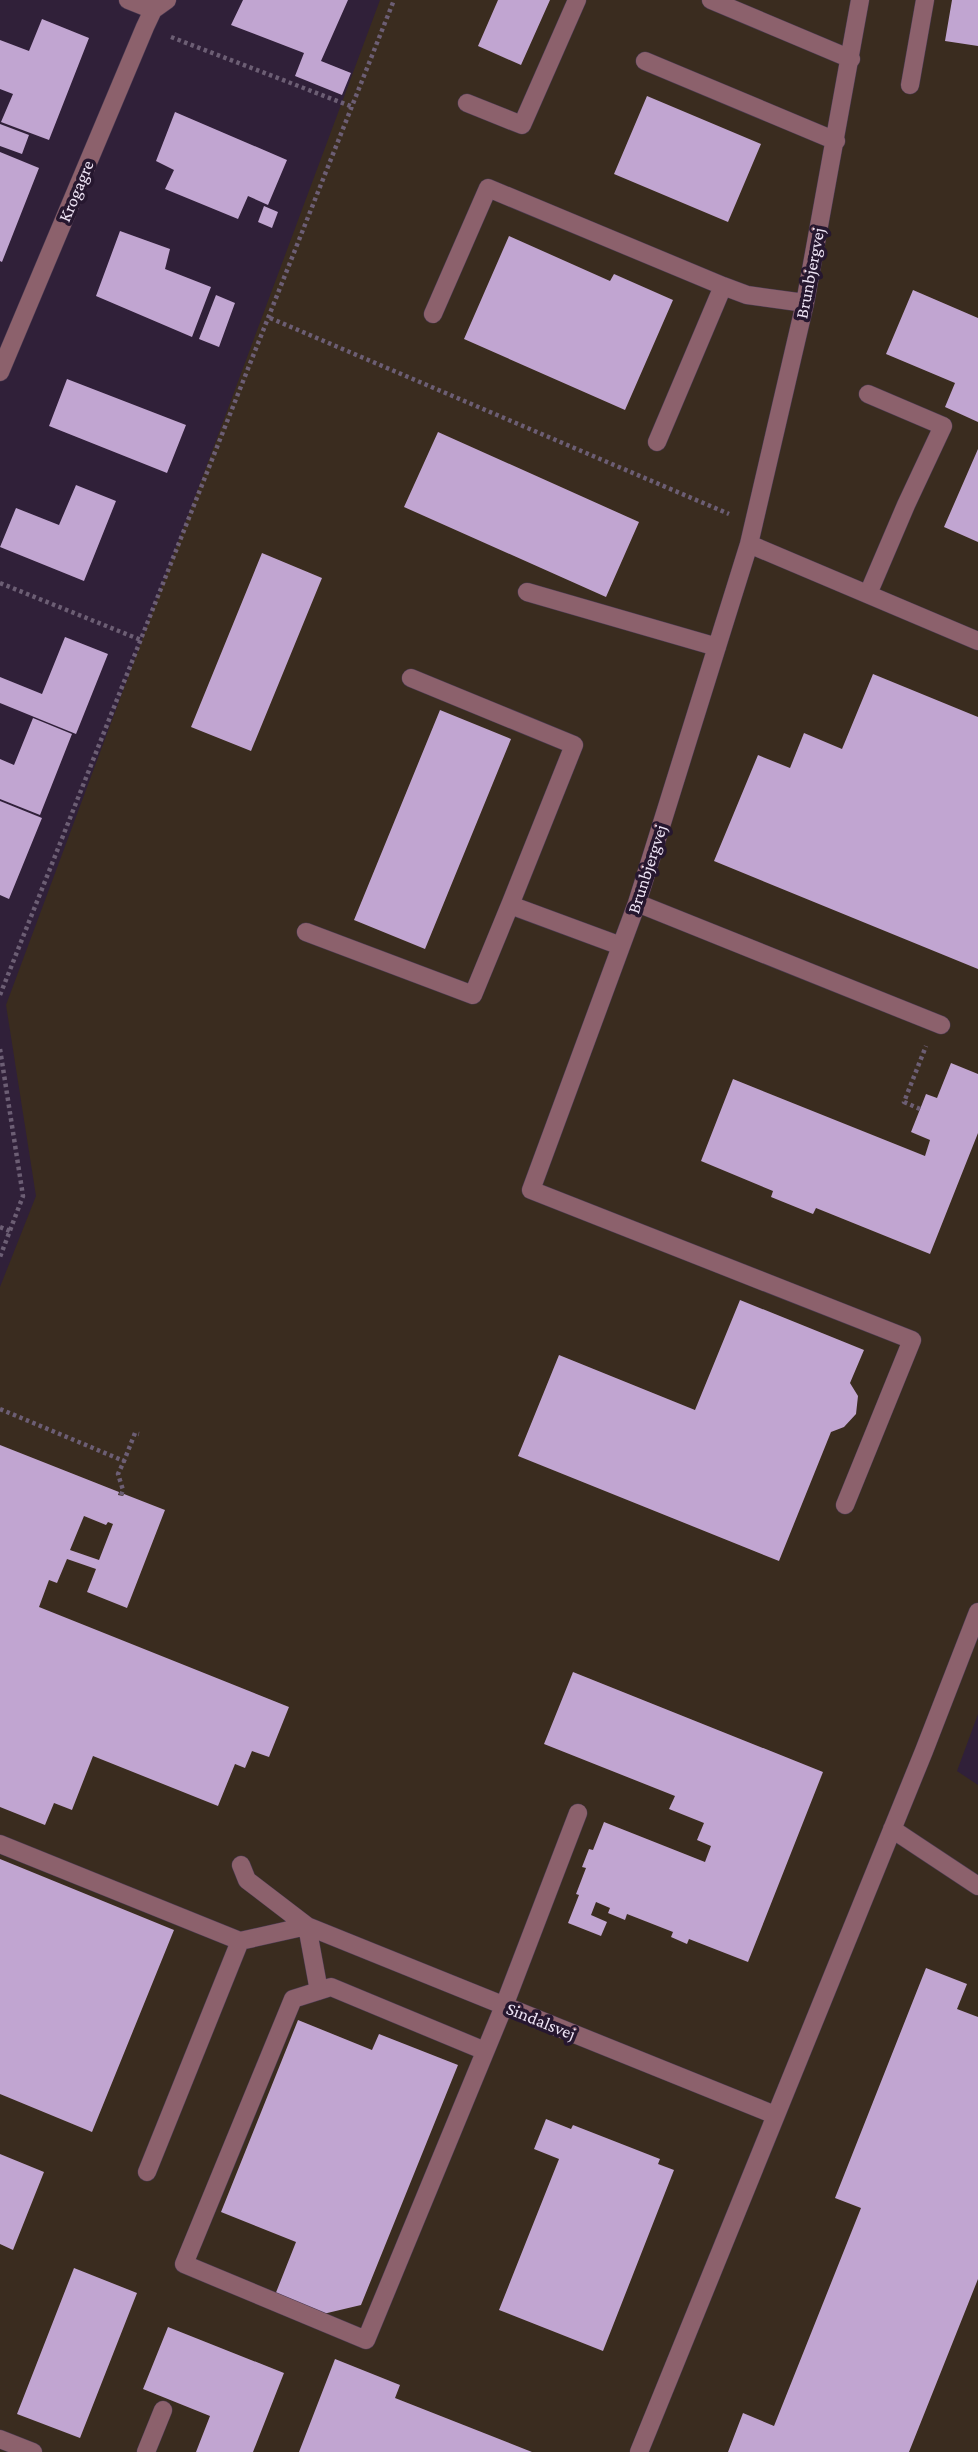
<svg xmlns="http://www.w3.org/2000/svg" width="978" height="2452" font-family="'Crimson Pro',serif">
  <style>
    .industrial { fill: #3a2c1f }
    .building { fill: #c1a5d1; fill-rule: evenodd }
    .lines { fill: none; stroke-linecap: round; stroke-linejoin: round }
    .minor-casing { stroke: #4a3b53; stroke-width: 19 }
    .path { stroke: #6c5e74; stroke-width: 4.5; stroke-dasharray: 3.5 3.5; stroke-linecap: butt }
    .minor { stroke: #8c616c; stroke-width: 18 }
    .labels { text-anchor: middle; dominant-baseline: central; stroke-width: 7; stroke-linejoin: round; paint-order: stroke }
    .street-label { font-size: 18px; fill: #ede3f4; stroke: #26172f }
  </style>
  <rect width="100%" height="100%" fill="#302039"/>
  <path class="industrial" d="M 380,0 L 978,0 L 978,1714 L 957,1771 L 978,1785 L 978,2452 L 0,2452 L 0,1287 L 36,1196 L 6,1005 Z"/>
  <path class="building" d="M 243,0 L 348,0 L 321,61 L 351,73 L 342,95 L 295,76 L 304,53 L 231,25 Z
    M 498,0 L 550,0 L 521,65 L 478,46 Z
    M 952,0 L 978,0 L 978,46 L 945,41 Z
    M 42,19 L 89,38 L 49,140 L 1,122 L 13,94 L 0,89 L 0,40 L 29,51 Z
    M 647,96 L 761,144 L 728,222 L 614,174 Z
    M 175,112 L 287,160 L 268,205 L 248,196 L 238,219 L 165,189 L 174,170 L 156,161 Z
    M 0,124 L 29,135 L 22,154 L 0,146 Z
    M 0,152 L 39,168 L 2,262 L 0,261 Z
    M 264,206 L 278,212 L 272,228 L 258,222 Z
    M 120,231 L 170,249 L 165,269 L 211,287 L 192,337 L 96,296 Z
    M 509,236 L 610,281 L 614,274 L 673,300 L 625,410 L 464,339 Z
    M 913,290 L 978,318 L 978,422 L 945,407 L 955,383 L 886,354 Z
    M 216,295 L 235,303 L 219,347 L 199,339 Z
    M 67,379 L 186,425 L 167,473 L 49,426 Z
    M 438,432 L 639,522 L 606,597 L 404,507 Z
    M 978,449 L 978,542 L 944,527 Z
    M 76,485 L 116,501 L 84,581 L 0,547 L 16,508 L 59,525 Z
    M 262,553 L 322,578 L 251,751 L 191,727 Z
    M 65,637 L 108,654 L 76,734 L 0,703 L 0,677 L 42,694 Z
    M 873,674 L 978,717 L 978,969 L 714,861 L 758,755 L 790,768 L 804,733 L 842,749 Z
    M 440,710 L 511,739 L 425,949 L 354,920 Z
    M 33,718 L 72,734 L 40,815 L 0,799 L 0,759 L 14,765 Z
    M 0,801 L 42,818 L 9,899 L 0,895 Z
    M 951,1063 L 978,1074 L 978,1133 L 930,1254 L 816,1208 L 813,1214 L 771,1197 L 773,1191 L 701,1161 L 733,1079 L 925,1156 L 930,1140 L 911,1132 L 926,1094 L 937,1098 Z
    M 740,1300 L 864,1350 L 850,1383 L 858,1396 L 856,1414 L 844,1427 L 831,1432 L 779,1561 L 518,1456 L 559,1355 L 695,1410 Z
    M 0,1445 L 119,1492 L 118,1495 L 123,1496 L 124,1494 L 165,1510 L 127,1608 L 87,1592 L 96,1569 L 67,1559 L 57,1583 L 49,1580 L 39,1607 L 289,1707 L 269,1757 L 252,1751 L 245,1768 L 235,1764 L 218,1806 L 93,1756 L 72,1810 L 54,1803 L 45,1825 L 0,1807 ZM 84,1516 L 106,1525 L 108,1522 L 113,1524 L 99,1560 L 70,1550 Z
    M 573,1672 L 823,1772 L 748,1962 L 689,1939 L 687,1944 L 671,1937 L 673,1932 L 627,1914 L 625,1920 L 608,1913 L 610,1908 L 596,1902 L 591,1915 L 607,1922 L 601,1936 L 568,1923 L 579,1895 L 576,1894 L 586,1868 L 582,1867 L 589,1849 L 593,1850 L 604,1822 L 705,1862 L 711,1846 L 697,1840 L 704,1823 L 669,1809 L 675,1796 L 544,1744 Z
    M 0,1859 L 174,1930 L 92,2132 L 0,2094 Z
    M 926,1968 L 967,1984 L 957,2009 L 978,2017 L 978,2279 L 909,2452 L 728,2452 L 743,2413 L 774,2426 L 861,2208 L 835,2198 Z
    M 298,2020 L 372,2050 L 379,2034 L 458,2065 L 361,2305 L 323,2314 L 275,2295 L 296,2242 L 221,2212 Z
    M 546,2119 L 571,2129 L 573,2125 L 660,2159 L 658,2164 L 674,2170 L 603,2351 L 499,2310 L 559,2159 L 534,2149 Z
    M 0,2154 L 44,2172 L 13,2250 L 0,2244 Z
    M 74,2268 L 137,2293 L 80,2438 L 17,2414 Z
    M 168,2327 L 284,2373 L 253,2452 L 196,2452 L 210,2416 L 143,2389 Z
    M 335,2359 L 400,2385 L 395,2398 L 532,2452 L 299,2452 Z"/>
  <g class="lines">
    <defs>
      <path id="minor" d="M 128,0 L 153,10
        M 711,0 L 851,59
        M 645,61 L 836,141
        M 910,85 L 925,0
        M 467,103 L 522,125 L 577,0
        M 433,314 L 488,188 L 723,286
        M 0,372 L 145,27 L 153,10 L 167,0
        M 657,442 L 723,286 L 747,295 L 805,303
        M 749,544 L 978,641
        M 527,592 L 717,647
        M 868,594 L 906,505 L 943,426 L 868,394
        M 411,678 L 574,745 L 510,905 L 621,946
        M 637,903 L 941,1025
        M 306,932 L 473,995 L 510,905
        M 845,1505 L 912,1340 L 531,1190 L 637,903 L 749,544 L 805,303 L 860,0
        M 892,1829 L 978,1886
        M 0,1844 L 240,1941
        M 241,1865 L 247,1880 L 307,1926 L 775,2115
        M 307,1926 L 319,1991
        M 485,2051 L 331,1987 L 293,1999 L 184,2264 L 366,2340 L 504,2006 L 578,1813
        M 147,2172 L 240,1941 L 307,1926
        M 0,2439 L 33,2452
        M 146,2452 L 163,2410
        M 639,2452 L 924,1751 L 978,1612"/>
    </defs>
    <use href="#minor" class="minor-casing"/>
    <path class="path" d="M 171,37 L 353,107
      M 270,318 L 729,514
      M 0,583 L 141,640
      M 0,995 L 394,0
      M 0,1049 L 23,1196 L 0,1257
      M 920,1109 L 904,1102 L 926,1046
      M 0,1227 L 10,1231
      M 0,1409 L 124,1461 L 135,1433 L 139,1434
      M 121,1495 L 123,1490 L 118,1474 L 124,1461"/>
    <use href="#minor" class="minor"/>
  </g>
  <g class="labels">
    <g class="street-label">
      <text transform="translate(76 191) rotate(-67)">Krogagre</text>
      <text transform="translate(810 273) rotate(-79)">Brunbjergvej</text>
      <text transform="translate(647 869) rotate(-72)">Brunbjergvej</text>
      <text transform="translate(541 2021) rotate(22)">Sindalsvej</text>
    </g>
  </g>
</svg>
